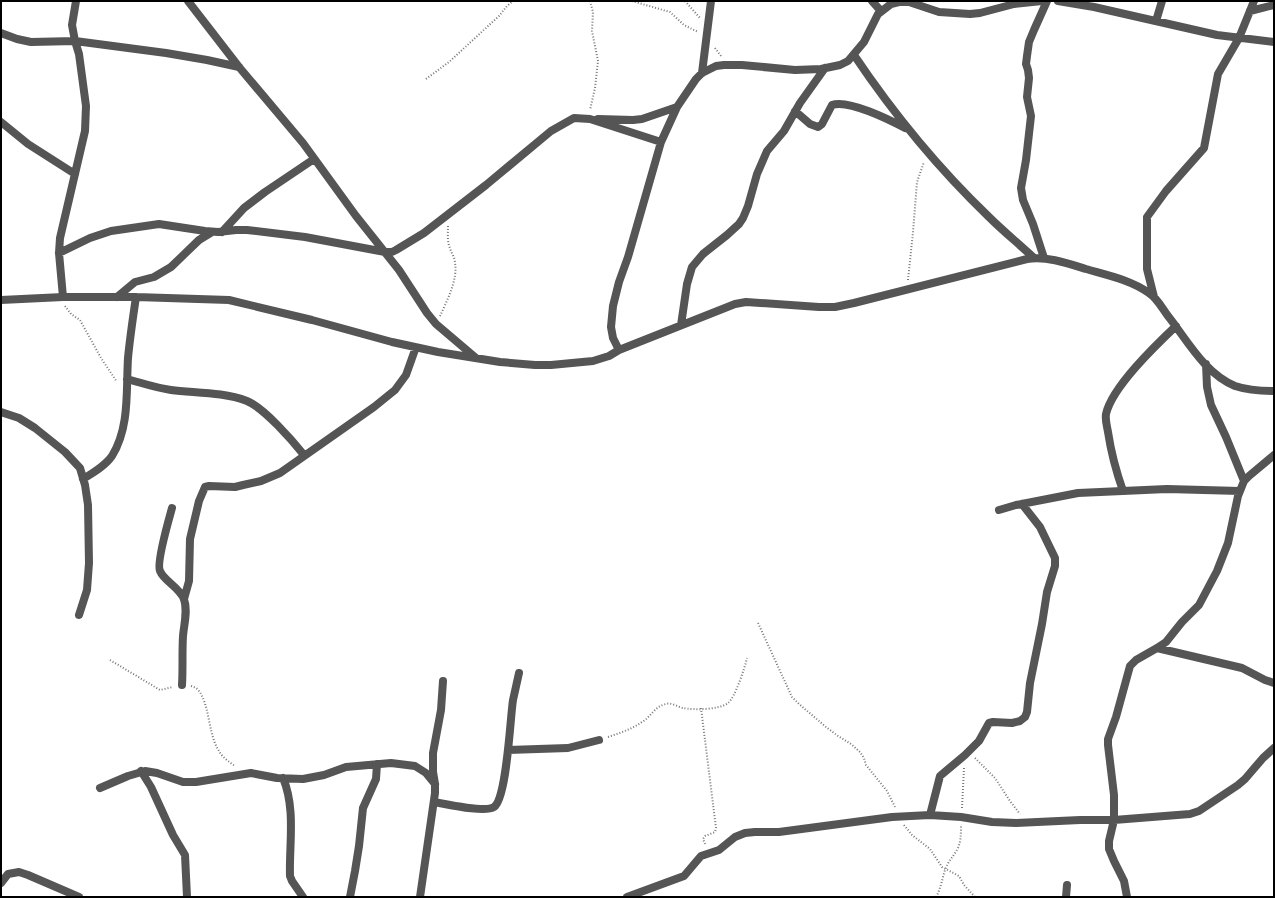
<svg xmlns="http://www.w3.org/2000/svg" width="1275" height="898" font-family="'Golos Text',sans-serif">
  <style>
    .lines { fill: none; stroke-linecap: round; stroke-linejoin: round }
    .path { stroke: #777; stroke-width: 2; stroke-dasharray: 1 2; stroke-linecap: butt }
    .minor { stroke: #555; stroke-width: 8 }
  </style>
  <rect width="100%" height="100%" fill="#fff"/>
  <g class="lines">
    <path class="path" d="M 590,1 L 593,12 L 592,31 L 598,61 L 595,88 L 590,110
      M 632,1 L 670,12 L 684,25 L 698,32
      M 685,1 L 700,18
      M 715,48 L 721,56
      M 426,79 L 449,62 L 499,16 L 507,6 L 513,1
      M 908,280 L 913,232 L 917,182 L 924,162
      M 65,306 L 71,314 L 80,320 L 101,358 L 117,382
      M 440,316 C 447,301 458,279 455,263 C 455,257 451,253 450,248 C 447,242 448,233 448,226
      M 758,623 L 792,697 L 799,704 L 826,727 L 838,736 L 851,744 L 860,752 L 864,758 L 866,765 L 887,791 L 895,807
      M 110,660 L 160,690 L 173,687
      M 191,686 C 194,687 197,688 199,691 C 210,706 208,734 219,751 C 222,757 229,762 235,766
      M 701,708 L 716,828 L 715,832 L 705,836 L 703,839 L 705,844
      M 608,737 C 620,733 632,729 642,722 C 651,717 655,706 666,704 C 671,702 678,707 683,708 C 694,710 719,710 728,703 C 735,698 745,667 747,658
      M 975,758 L 995,778 L 1010,801 L 1020,814
      M 962,808 L 964,768
      M 904,825 L 912,835 L 930,849 L 942,867 L 959,876 L 964,885 L 975,897
      M 936,897 C 941,888 942,879 945,870 C 948,861 954,856 958,848 C 961,841 961,834 961,826"/>
    <path class="minor" d="M 188,1 L 239,67 L 303,143 L 356,216 L 399,270 L 427,313 L 436,324 L 476,358
      M 872,1 L 881,11
      M 1058,1 L 1094,7 L 1217,35 L 1274,42
      M 1250,11 L 1274,5
      M 1156,21 L 1162,1
      M 1,33 L 17,39 L 31,42 L 75,41 L 166,53 L 207,60 L 239,67
      M 854,55 C 893,113 938,168 989,217 C 1003,231 1019,244 1034,258
      M 702,73 L 711,1
      M 795,111 L 810,124 L 818,127 L 822,124 L 832,105 C 848,99 890,120 905,128
      M 598,119 L 633,120 L 642,119 L 677,107
      M 1,122 L 28,144 L 75,174
      M 222,232 L 244,208 L 265,192 L 314,159
      M 59,253 L 90,238 L 111,231 L 159,224 L 205,231 L 218,232 L 236,230 L 247,230 L 305,237 L 385,252 L 392,252 L 396,250 L 424,233 L 486,185 L 551,131 L 574,118 L 590,119 L 661,142
      M 1044,258 L 1033,224 L 1023,200 L 1021,188 L 1026,160 L 1031,116 L 1027,97 L 1029,78 L 1028,70 L 1026,64 L 1027,56 L 1029,42 L 1034,30 L 1047,1
      M 63,297 L 59,253 L 60,238 L 85,131 L 86,106 L 79,54 L 75,41 L 72,25 L 76,1
      M 117,297 L 135,282 L 154,277 L 171,267 L 199,240 L 212,232
      M 1154,297 L 1147,269 L 1147,217 L 1166,191 L 1204,148 L 1218,74 L 1239,38 L 1254,1
      M 1,300 L 63,297 L 136,297 L 229,300 L 312,320 L 392,342 L 438,352 L 500,362 L 535,365 L 551,365 L 593,361 L 609,356 L 619,350 L 735,304 L 746,302 L 819,307 L 835,307 L 854,303 L 1027,259 C 1047,256 1067,263 1086,269 C 1107,275 1131,280 1149,293 C 1157,298 1162,308 1168,316 C 1187,340 1205,374 1235,386 C 1247,390 1261,391 1274,391
      M 681,325 L 687,284 L 692,267 L 703,254 L 727,235 L 739,224 L 743,218 L 748,206 L 757,174 L 767,151 L 784,131 L 800,103 L 825,68
      M 619,350 L 613,338 L 611,327 L 613,306 L 619,282 L 628,257 L 661,142 L 677,107 L 696,79 L 702,73 L 716,66 L 724,65 L 742,65 L 795,70 L 821,69 L 840,65 L 848,61 L 864,42 L 878,14 L 891,4 L 899,2 L 909,2 L 939,12 L 970,14 L 980,13 L 1014,4 L 1042,1
      M 1206,364 L 1207,387 L 1211,405 L 1226,437 L 1244,481
      M 127,379 C 142,383 156,388 171,390 C 196,393 223,392 247,401 C 264,408 292,440 304,455
      M 1,412 L 19,418 L 35,428 L 65,452 L 80,468 L 85,485 L 88,505 L 89,563 L 87,590 L 79,615
      M 83,479 C 93,473 105,466 112,456 C 130,427 126,390 128,358 C 130,337 133,317 136,297
      M 1123,491 C 1116,471 1111,452 1108,432 C 1107,426 1105,420 1106,414 C 1112,387 1156,345 1176,326
      M 172,508 C 169,519 156,563 160,571 C 164,581 179,587 184,599 C 188,611 184,624 183,636 C 182,652 183,669 182,685
      M 999,510 L 1016,505 L 1078,493 L 1167,489 L 1240,491
      M 184,599 L 189,581 L 190,539 L 199,501 L 205,487 L 209,486 L 235,487 L 243,485 L 261,481 L 280,473 L 374,407 L 395,390 L 406,375 L 416,347
      M 1157,648 L 1242,668 L 1265,680 L 1274,683
      M 508,750 L 568,748 L 599,740
      M 141,771 L 151,787 L 173,835 L 185,855 L 187,897
      M 283,778 C 296,809 289,844 290,876 L 292,881 L 303,897
      M 100,788 L 128,776 L 145,771 L 157,773 L 183,782 L 196,782 L 251,773 L 277,778 L 303,779 L 324,775 L 346,767 L 391,763 L 415,766 L 426,773 L 435,784
      M 434,802 C 446,804 485,813 494,807 C 507,798 510,719 513,700 C 515,691 517,682 519,673
      M 930,815 L 940,776 L 965,755 L 979,741 L 989,723 L 993,722 L 1012,723 L 1020,721 L 1025,717 L 1027,712 L 1030,683 L 1042,624 L 1047,592 L 1055,566 L 1055,558 L 1040,527 L 1022,504
      M 1,883 L 8,874 L 19,872 L 28,875 L 79,897
      M 350,897 L 355,871 L 359,846 L 363,808 L 376,779 L 377,764
      M 420,897 L 435,793 L 435,784 L 433,772 L 433,753 L 441,710 L 443,681
      M 627,897 L 684,876 L 701,856 L 719,850 L 735,837 L 745,833 L 755,832 L 779,832 L 892,817 L 930,815 L 961,817 L 992,822 L 1016,823 L 1080,820 L 1114,820 L 1190,814 L 1199,811 L 1238,785 L 1245,779 L 1263,758 L 1274,748
      M 1066,897 L 1067,885
      M 1127,897 L 1124,881 L 1114,861 L 1109,849 L 1109,841 L 1114,820 L 1114,795 L 1108,745 L 1108,739 L 1116,717 L 1130,666 L 1136,660 L 1157,648 L 1166,642 L 1182,622 L 1199,605 L 1217,571 L 1228,543 L 1238,496 L 1244,481 L 1249,476 L 1274,455"/>
  </g>
  <rect width="1275" height="898" fill="none" stroke="#000000" stroke-width="4"/>
</svg>
